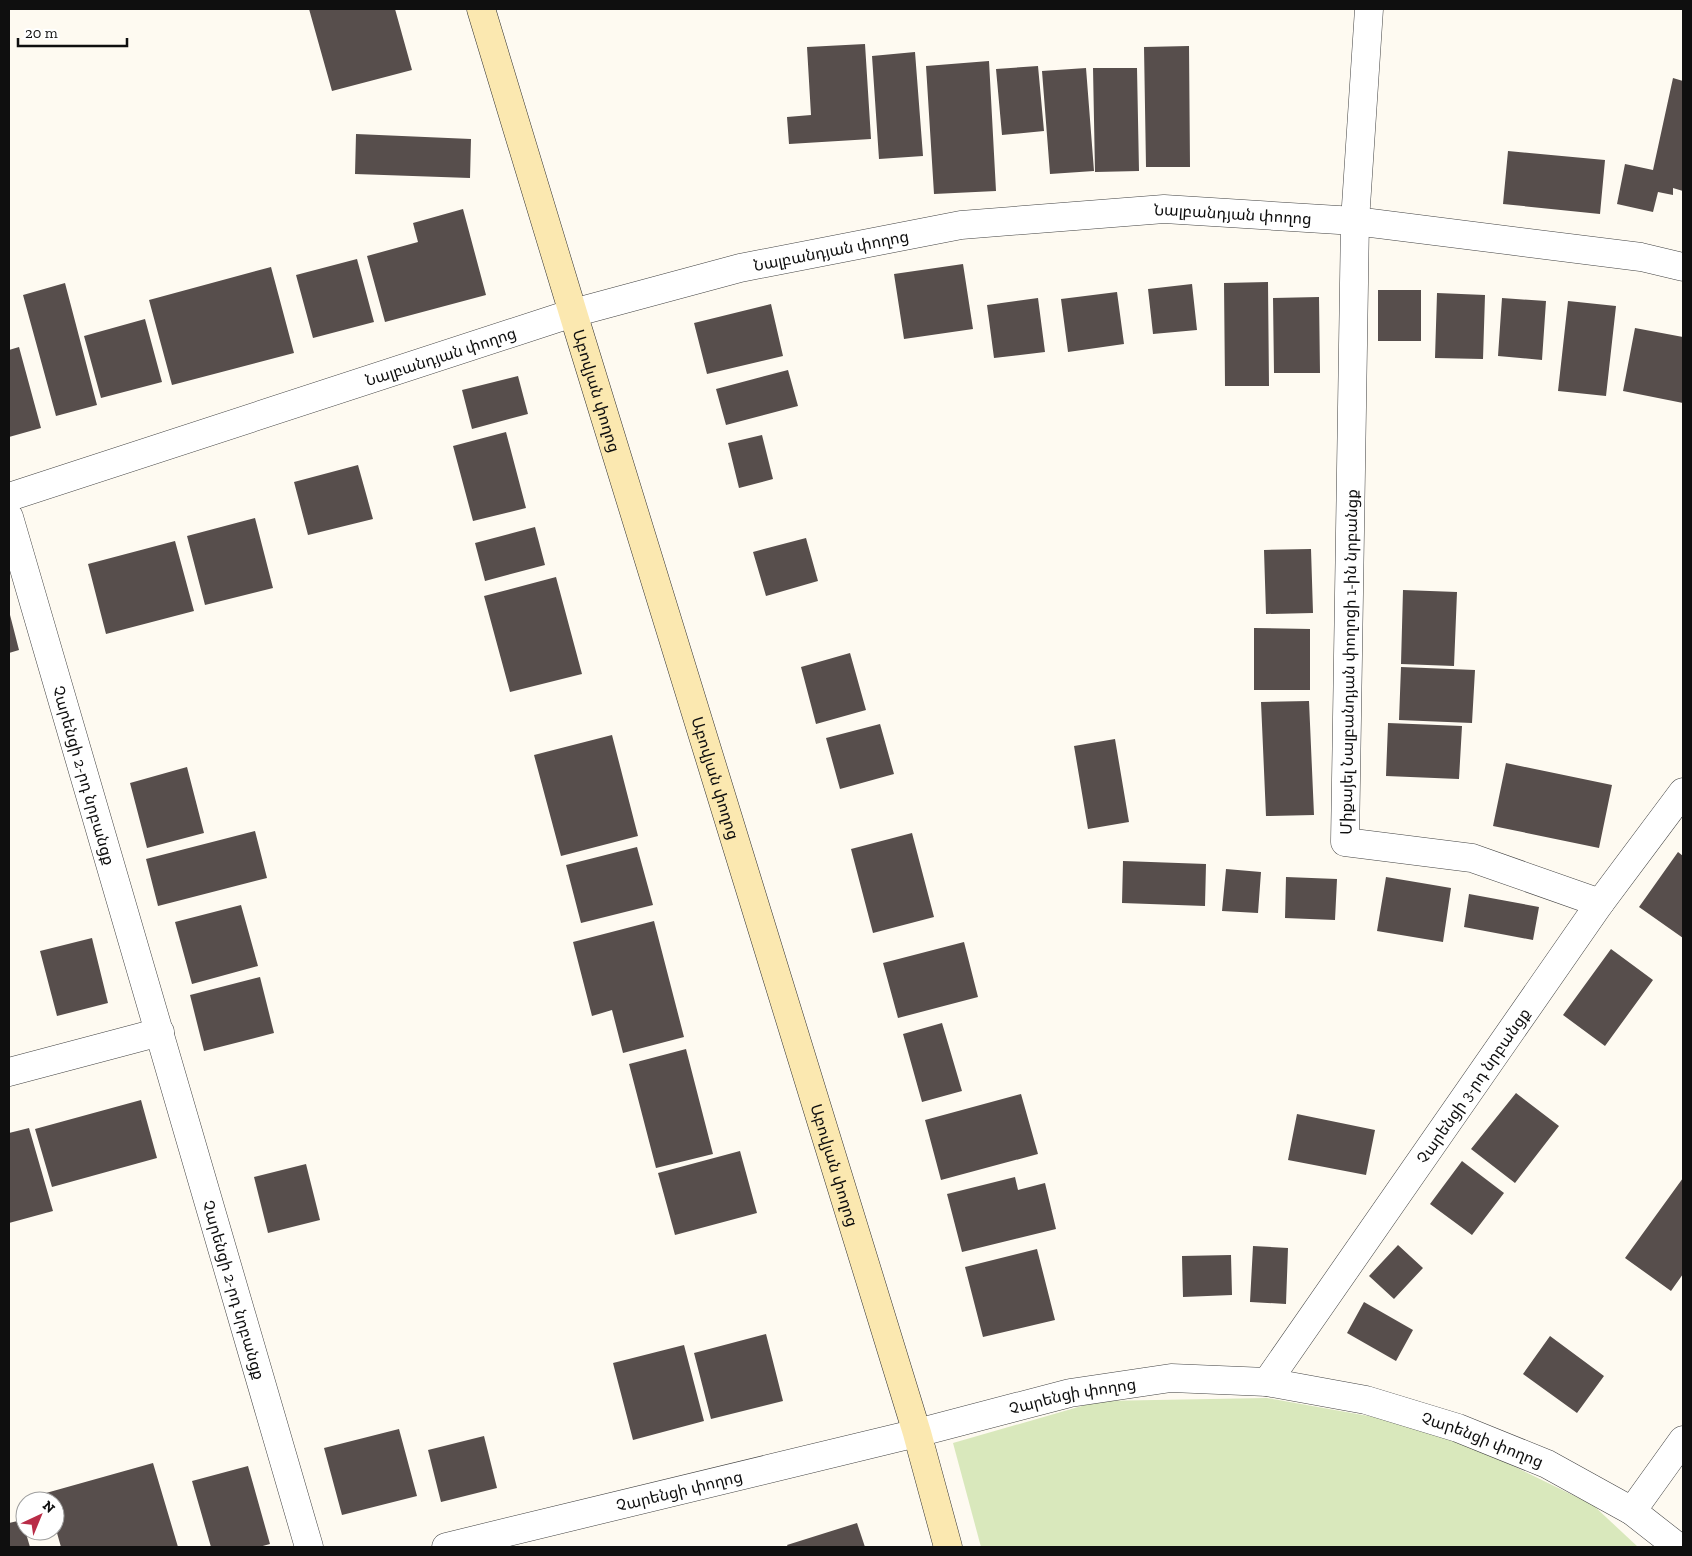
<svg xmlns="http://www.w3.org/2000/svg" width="1692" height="1556" font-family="'Zilla Slab','Noto Sans Armenian',serif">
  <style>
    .green { fill: #d9e8bc }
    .building { fill: #574e4c }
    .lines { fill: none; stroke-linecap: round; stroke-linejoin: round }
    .minor-casing { stroke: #424242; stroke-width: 29 }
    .tertiary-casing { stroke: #424242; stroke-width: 29 }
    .secondary-casing { stroke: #313131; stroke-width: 29 }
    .minor { stroke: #fff; stroke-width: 28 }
    .tertiary { stroke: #fff; stroke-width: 28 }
    .secondary { stroke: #fbe8b0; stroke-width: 28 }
    .labels { text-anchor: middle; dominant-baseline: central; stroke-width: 5; stroke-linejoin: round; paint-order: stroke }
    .street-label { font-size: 16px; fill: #0f0f0f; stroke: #fff }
  </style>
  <rect width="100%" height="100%" fill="#fefaf1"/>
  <path class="green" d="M 1267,1398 L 1436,1428 L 1593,1505 L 1638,1547 L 981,1547 L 953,1443 L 1099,1401 Z"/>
  <path class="building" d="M 309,9 L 395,9 L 412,70 L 332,91 Z
    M 865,44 L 871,139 L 789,144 L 787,117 L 811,115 L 807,47 Z
    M 1189,46 L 1190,167 L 1146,167 L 1144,47 Z
    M 915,52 L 923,156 L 879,159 L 872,56 Z
    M 989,61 L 996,191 L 934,194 L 926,66 Z
    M 1038,66 L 1044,131 L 1002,135 L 996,69 Z
    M 1086,68 L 1094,171 L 1050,174 L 1042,71 Z
    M 1093,68 L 1137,68 L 1139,171 L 1095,172 Z
    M 1673,78 L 1683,81 L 1683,191 L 1673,188 L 1673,195 L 1658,192 L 1653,212 L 1617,204 L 1625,164 L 1653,170 Z
    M 356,134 L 471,139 L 470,178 L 355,174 Z
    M 1508,151 L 1605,160 L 1600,214 L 1503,204 Z
    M 463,209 L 486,295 L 385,322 L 367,256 L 418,242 L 413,223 Z
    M 357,259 L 374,322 L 313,338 L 296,275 Z
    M 963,264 L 973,329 L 904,339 L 894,274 Z
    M 271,267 L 294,353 L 172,385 L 149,300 Z
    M 1268,282 L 1269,386 L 1225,386 L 1224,283 Z
    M 65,283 L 97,405 L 56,416 L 23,295 Z
    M 1192,284 L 1197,330 L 1153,334 L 1148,289 Z
    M 1378,290 L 1421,290 L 1421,341 L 1378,341 Z
    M 1117,292 L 1124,344 L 1068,352 L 1061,299 Z
    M 1437,293 L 1485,295 L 1483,359 L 1435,358 Z
    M 1319,297 L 1320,373 L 1274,373 L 1273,298 Z
    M 1038,298 L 1045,352 L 994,358 L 987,305 Z
    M 1502,298 L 1546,301 L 1542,360 L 1498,356 Z
    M 1568,301 L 1616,306 L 1606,396 L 1558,391 Z
    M 771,304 L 783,356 L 707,374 L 694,323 Z
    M 145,319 L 162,382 L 101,398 L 84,336 Z
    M 1635,328 L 1683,337 L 1683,403 L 1623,391 Z
    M 19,347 L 41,428 L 9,437 L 9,350 Z
    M 788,370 L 798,406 L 726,425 L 716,389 Z
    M 518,376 L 528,414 L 472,429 L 462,390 Z
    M 506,432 L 526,508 L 473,521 L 453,446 Z
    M 762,435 L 773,479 L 739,488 L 728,443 Z
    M 358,465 L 373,519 L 308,535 L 294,482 Z
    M 255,518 L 273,588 L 205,605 L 187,536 Z
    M 535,527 L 545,565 L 485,581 L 475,543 Z
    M 806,538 L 818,581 L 766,596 L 753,552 Z
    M 175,541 L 194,611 L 106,634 L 88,564 Z
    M 1311,549 L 1313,613 L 1266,614 L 1264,550 Z
    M 556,577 L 582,674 L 510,692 L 484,596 Z
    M 1403,590 L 1457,592 L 1454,666 L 1401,664 Z
    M 9,611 L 19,650 L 9,653 Z
    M 1254,628 L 1310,629 L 1310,690 L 1254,690 Z
    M 850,653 L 866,710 L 816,724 L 801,667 Z
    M 1401,667 L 1475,670 L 1472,723 L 1399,720 Z
    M 1309,701 L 1314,815 L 1266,816 L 1261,702 Z
    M 1388,723 L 1462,726 L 1459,779 L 1386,776 Z
    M 880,724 L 894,774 L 840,789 L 826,738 Z
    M 612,735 L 638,836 L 561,856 L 534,755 Z
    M 1115,739 L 1129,822 L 1088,829 L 1074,746 Z
    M 1506,763 L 1612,785 L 1599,848 L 1493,826 Z
    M 187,767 L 204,833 L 147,848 L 130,783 Z
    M 255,831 L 267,878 L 158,906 L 146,859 Z
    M 912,833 L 934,917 L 873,933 L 851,849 Z
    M 637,847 L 653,905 L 581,923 L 566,865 Z
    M 1678,852 L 1683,856 L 1683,938 L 1639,907 Z
    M 1123,861 L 1206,864 L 1205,906 L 1122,903 Z
    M 1226,869 L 1261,872 L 1258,913 L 1222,911 Z
    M 1286,877 L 1337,879 L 1335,920 L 1285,918 Z
    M 1386,877 L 1451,888 L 1443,942 L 1377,931 Z
    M 1469,894 L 1539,907 L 1533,940 L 1464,927 Z
    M 241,905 L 258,966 L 192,984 L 175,922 Z
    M 654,921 L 684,1037 L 623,1053 L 612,1010 L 592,1016 L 573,942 Z
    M 92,938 L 108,1003 L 57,1016 L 40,951 Z
    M 964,942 L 978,997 L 898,1018 L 883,963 Z
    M 1611,949 L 1653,980 L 1605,1046 L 1563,1015 Z
    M 260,977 L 274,1033 L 204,1051 L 190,995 Z
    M 942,1023 L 962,1091 L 922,1102 L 903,1034 Z
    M 686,1049 L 713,1154 L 656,1168 L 629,1064 Z
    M 1516,1093 L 1559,1126 L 1515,1183 L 1471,1149 Z
    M 1021,1094 L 1038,1154 L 941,1180 L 925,1120 Z
    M 141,1100 L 157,1158 L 52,1187 L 35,1129 Z
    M 1297,1114 L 1375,1130 L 1366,1175 L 1288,1160 Z
    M 29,1128 L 53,1211 L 9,1223 L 9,1133 Z
    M 740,1151 L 757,1213 L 675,1235 L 658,1173 Z
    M 1462,1161 L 1504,1193 L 1472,1235 L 1430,1204 Z
    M 306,1164 L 320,1220 L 268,1233 L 254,1177 Z
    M 1015,1177 L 1018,1190 L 1045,1183 L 1056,1229 L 962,1252 L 947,1194 Z
    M 1683,1178 L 1683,1274 L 1671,1291 L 1625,1258 Z
    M 1398,1245 L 1423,1268 L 1394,1299 L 1369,1276 Z
    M 1253,1246 L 1288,1248 L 1286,1304 L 1250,1302 Z
    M 1037,1249 L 1055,1320 L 983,1337 L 965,1267 Z
    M 1231,1255 L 1232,1295 L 1183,1297 L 1182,1256 Z
    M 1364,1302 L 1413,1330 L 1396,1361 L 1347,1333 Z
    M 766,1334 L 783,1401 L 711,1419 L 694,1353 Z
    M 1550,1336 L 1604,1376 L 1577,1413 L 1523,1374 Z
    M 684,1345 L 704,1421 L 633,1440 L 613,1363 Z
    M 399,1429 L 417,1496 L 342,1515 L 324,1448 Z
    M 484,1436 L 497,1488 L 441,1502 L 428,1450 Z
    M 153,1463 L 178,1547 L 61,1547 L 55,1526 L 55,1501 L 48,1501 L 46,1493 Z
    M 248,1466 L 270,1544 L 259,1547 L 211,1547 L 192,1481 Z
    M 22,1520 L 30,1547 L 9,1547 L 9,1523 Z
    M 857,1523 L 865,1547 L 788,1547 L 787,1545 Z"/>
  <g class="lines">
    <defs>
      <g id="minor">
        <path d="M 1369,9 L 1355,221 L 1345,842 L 1472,858 L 1600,903"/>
        <path id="s1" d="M 9,497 L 573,313 L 740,268 L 961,225 L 1164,209 L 1355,221 L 1641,257 L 1683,267"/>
        <path id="s2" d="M 9,517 L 309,1547"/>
        <path d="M 9,1072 L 160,1032"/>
        <path id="s3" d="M 1267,1382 L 1600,903 L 1683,792"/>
        <path id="s4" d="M 446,1547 L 917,1433"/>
      </g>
      <g id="tertiary">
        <path id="s5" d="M 917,1433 L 1070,1393 L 1171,1378 L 1267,1382 L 1366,1400 L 1458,1428 L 1547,1464 L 1632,1511 L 1678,1547"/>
        <path d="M 1632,1511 L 1683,1440"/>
      </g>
      <g id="secondary">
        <path id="s6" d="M 481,9 L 573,313 L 917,1433 L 948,1547"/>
      </g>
    </defs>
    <use href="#minor" class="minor-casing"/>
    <use href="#tertiary" class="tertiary-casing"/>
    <use href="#secondary" class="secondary-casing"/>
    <use href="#minor" class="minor"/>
    <use href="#tertiary" class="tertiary"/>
    <use href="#secondary" class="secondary"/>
  </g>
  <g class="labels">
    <g class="street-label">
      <text stroke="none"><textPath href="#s1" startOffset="1264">Նալբանդյան փողոց</textPath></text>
      <text stroke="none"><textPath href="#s1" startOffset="859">Նալբանդյան փողոց</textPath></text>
      <text stroke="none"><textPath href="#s1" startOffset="454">Նալբանդյան փողոց</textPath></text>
      <text stroke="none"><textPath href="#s6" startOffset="399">Աբովյան փողոց</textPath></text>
      <text transform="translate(1349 662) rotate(-89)">Միքայել Նալբանդյան փողոցի 1-ին նրբանցք</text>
      <text stroke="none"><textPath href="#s2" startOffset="269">Չարենցի 2-րդ նրբանցք</textPath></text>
      <text stroke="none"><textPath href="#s6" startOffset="804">Աբովյան փողոց</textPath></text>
      <text stroke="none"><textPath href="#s3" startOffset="361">Չարենցի 3-րդ նրբանցք</textPath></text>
      <text stroke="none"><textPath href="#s6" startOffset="1209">Աբովյան փողոց</textPath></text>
      <text stroke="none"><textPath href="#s2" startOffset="805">Չարենցի 2-րդ նրբանցք</textPath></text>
      <text stroke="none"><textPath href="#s5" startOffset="160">Չարենցի փողոց</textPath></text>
      <text stroke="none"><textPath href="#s5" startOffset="580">Չարենցի փողոց</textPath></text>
      <text stroke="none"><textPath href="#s4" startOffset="240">Չարենցի փողոց</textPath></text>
    </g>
  </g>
  <rect width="1692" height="1556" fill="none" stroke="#0f0f0f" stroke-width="20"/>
  <g transform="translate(40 1516) rotate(44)"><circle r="24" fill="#ffffff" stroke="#9f9f9f"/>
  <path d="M0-4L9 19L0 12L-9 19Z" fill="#b92c47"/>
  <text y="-8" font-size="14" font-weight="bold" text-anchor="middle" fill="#0f0f0f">N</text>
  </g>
  <path d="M18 38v8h109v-8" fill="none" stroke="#0f0f0f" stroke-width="2.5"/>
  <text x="25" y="38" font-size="15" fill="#0f0f0f" stroke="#ffffff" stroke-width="4" paint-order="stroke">20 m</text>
</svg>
